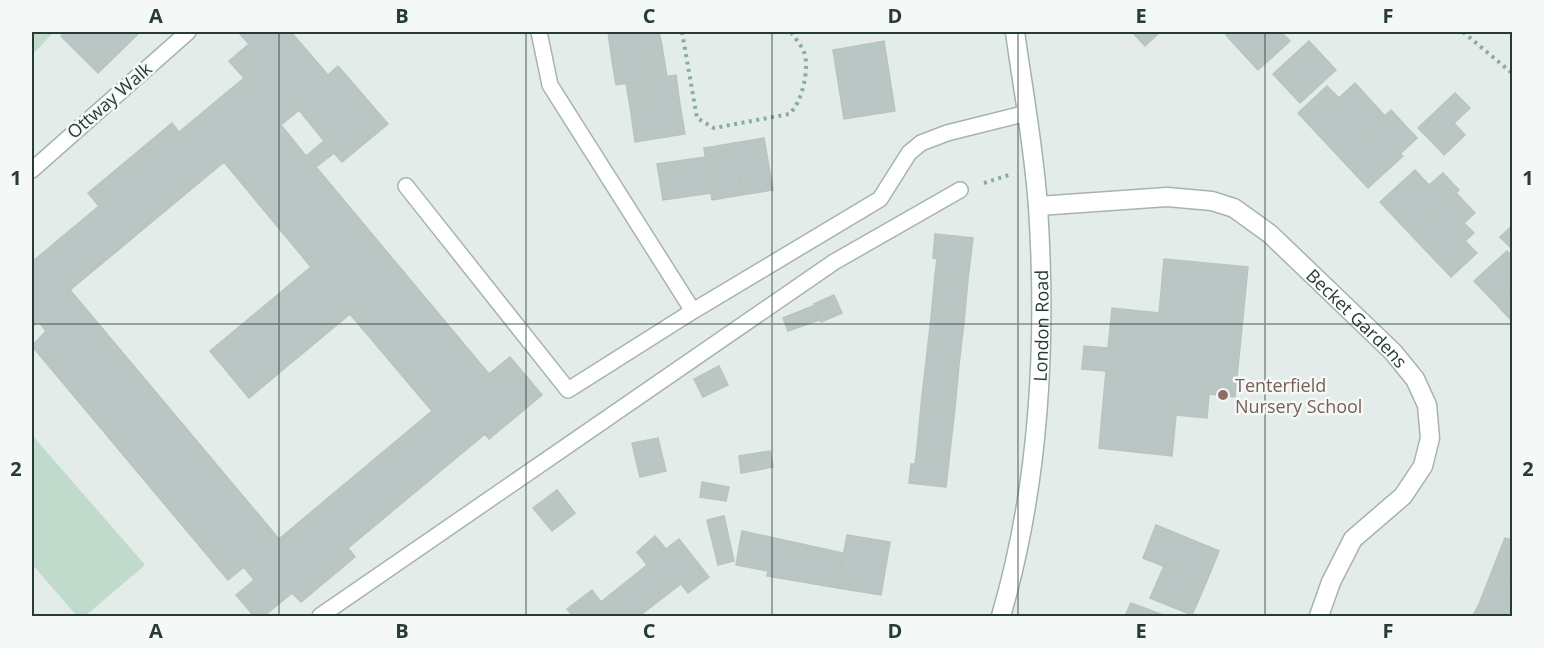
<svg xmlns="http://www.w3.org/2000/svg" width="1544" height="648" font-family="'Open Sans',sans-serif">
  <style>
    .green { fill: #c0dacc }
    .building { fill: #bac6c3; stroke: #b7c4c1; stroke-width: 1.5; fill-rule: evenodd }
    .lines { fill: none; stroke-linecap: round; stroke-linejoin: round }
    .lane-casing { stroke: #a7b3b1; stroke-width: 18 }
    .street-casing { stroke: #a7b3b1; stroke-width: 21 }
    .secondary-casing { stroke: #a1b3b0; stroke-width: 21 }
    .path { stroke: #88aba7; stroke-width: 4; stroke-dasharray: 3 4.5; stroke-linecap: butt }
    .lane { stroke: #fff; stroke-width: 15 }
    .street { stroke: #fff; stroke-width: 18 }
    .secondary { stroke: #fff; stroke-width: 18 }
    .grid { fill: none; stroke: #263b39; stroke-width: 1.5; stroke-opacity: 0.55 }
    .education-dot { fill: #8d6e63; stroke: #f4f8f7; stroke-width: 2 }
    .labels { text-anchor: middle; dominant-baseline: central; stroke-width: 5; stroke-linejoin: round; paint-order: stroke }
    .street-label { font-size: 18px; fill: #263b39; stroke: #f4f8f7 }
    .education-label { font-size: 18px; fill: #785e54; stroke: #f4f8f7; text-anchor: start }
    .neatline { fill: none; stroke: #263b39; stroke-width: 2 }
    .grid-label { font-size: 20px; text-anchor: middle; font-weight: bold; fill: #263b39 }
  </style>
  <rect width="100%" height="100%" fill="#e4ecea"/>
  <path class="green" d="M 32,32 L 54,32 L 32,55 Z
    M 32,435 L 145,565 L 85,616 L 77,616 L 32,564 Z"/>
  <path class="building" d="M 65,32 L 140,32 L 98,73 L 61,36 Z
    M 238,32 L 291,32 L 328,75 L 338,66 L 388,124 L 342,162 L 334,153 L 316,167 L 489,374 L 510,357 L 542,395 L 489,439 L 485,434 L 348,548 L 355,557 L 301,602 L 292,593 L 264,616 L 254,616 L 236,595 L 254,580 L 244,567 L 228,580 L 32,346 L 46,331 L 38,321 L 32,327 L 32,262 L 99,206 L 88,193 L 172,123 L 179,132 L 244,78 L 229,61 L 249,44 ZM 299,110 L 324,141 L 306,156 L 281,125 ZM 224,162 L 311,267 L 210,351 L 249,398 L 350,314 L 432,411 L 279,539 L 70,290 Z
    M 608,32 L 659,32 L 662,46 L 611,54 Z
    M 1132,32 L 1160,32 L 1145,46 Z
    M 1230,32 L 1281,32 L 1290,41 L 1258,70 L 1226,35 Z
    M 884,41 L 895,111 L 844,119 L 833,50 Z
    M 1309,41 L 1336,70 L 1300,103 L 1273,74 Z
    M 662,46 L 667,77 L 616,85 L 611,54 Z
    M 676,75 L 680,105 L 631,113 L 626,83 Z
    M 1355,83 L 1385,116 L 1340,158 L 1298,113 L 1327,86 L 1339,98 Z
    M 1455,93 L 1470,108 L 1433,143 L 1418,128 Z
    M 680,105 L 685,134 L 635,142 L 631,113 Z
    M 1391,110 L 1417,138 L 1400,154 L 1403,156 L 1368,188 L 1340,158 Z
    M 1454,123 L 1465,135 L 1444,155 L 1433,143 Z
    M 764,138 L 773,190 L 742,195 L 734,143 Z
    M 734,143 L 742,195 L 712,200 L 704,148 Z
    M 705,157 L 711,193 L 663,200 L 657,164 Z
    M 1415,170 L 1429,185 L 1443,173 L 1459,190 L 1411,235 L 1380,202 Z
    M 1456,193 L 1475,213 L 1464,223 L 1474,233 L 1465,241 L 1477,253 L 1451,277 L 1411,235 Z
    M 1512,226 L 1512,249 L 1500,237 Z
    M 935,234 L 973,238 L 968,279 L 935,275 L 937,259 L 933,258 Z
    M 1507,251 L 1512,256 L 1512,293 L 1499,307 L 1474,281 Z
    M 1164,259 L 1248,267 L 1235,397 L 1209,394 L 1207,418 L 1176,415 L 1172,456 L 1099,448 L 1106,371 L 1082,369 L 1084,346 L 1108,348 L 1112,308 L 1159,313 Z
    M 935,275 L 968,279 L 964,322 L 931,318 Z
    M 1512,293 L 1512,321 L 1499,307 Z
    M 834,295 L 842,313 L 821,322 L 814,304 Z
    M 813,306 L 819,320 L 788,331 L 783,318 Z
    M 931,318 L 964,322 L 959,365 L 926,361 Z
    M 926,361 L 959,365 L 955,408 L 921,405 Z
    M 719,366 L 728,385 L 703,397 L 694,379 Z
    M 921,405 L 955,408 L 950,451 L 917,448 Z
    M 658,438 L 666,471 L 640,477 L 632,443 Z
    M 917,448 L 950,451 L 946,487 L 909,483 L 911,464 L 915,464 Z
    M 770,451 L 773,467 L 741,473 L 739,456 Z
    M 702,482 L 729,487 L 726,501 L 700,497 Z
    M 557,490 L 575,513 L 552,531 L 533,508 Z
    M 724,516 L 734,561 L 718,565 L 707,520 Z
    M 1156,525 L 1219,551 L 1206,583 L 1143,558 Z
    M 742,531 L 843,553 L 837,588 L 767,576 L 768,571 L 736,565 Z
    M 847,535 L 890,542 L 881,595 L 837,588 Z
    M 655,536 L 666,549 L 679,539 L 709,577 L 688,593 L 681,584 L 669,593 L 637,552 Z
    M 1505,538 L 1512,540 L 1512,579 L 1492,571 Z
    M 647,565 L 669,593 L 639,616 L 630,616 L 612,593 Z
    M 1164,566 L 1206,583 L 1192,615 L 1150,598 Z
    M 1492,571 L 1512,579 L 1512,616 L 1479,604 Z
    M 592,590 L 601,602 L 612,593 L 630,616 L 573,616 L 567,609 Z
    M 1131,603 L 1166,616 L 1125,616 Z
    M 1479,604 L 1509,616 L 1473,616 Z"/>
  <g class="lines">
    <defs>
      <path id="lane" d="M 539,32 L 550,85 L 693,311 L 880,199 L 909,153 L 921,143 L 947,133 L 1027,113
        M 32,170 L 188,32
        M 406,186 L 568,390 L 693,311
        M 320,616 L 834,262 L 960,190"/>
      <g id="street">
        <path id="s1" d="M 1038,206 L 1167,197 L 1212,201 L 1234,208 L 1270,234 L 1393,352 L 1415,379 L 1427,405 L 1430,438 L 1423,466 L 1403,496 L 1353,539 L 1331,582 L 1319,616"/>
      </g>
      <g id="secondary">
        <path id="s2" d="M 1001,616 C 1040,483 1047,345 1038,207 C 1034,148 1023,90 1015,32"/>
      </g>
    </defs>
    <use href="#lane" class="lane-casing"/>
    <use href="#street" class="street-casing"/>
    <use href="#secondary" class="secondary-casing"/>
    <path class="path" d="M 682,32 L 697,118 L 714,128 L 789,114 C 802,104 810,67 804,52 C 801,45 795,38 791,32
      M 1463,32 L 1512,73
      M 984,183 L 1009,175"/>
    <use href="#lane" class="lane"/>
    <use href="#street" class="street"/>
    <use href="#secondary" class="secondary"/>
  </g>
  <path class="grid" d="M 279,32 L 279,616M 526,32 L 526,616M 772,32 L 772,616M 1018,32 L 1018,616M 1265,32 L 1265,616M 32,324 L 1512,324"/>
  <circle class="education-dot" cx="1223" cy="395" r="6"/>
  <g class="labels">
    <g class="street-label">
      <text transform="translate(109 100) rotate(-41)">Ottway Walk</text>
      <text stroke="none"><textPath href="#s1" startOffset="363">Becket Gardens</textPath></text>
      <text stroke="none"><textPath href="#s2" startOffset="294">London Road</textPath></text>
    </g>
    <g class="education-label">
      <text x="1235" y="385">Tenterfield<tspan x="1235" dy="21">Nursery School</tspan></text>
    </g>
  </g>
  <rect width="1544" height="648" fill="none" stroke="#f4f8f7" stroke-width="66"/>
  <rect x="33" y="33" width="1478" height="582" class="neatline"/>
  <g class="grid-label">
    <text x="156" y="23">A</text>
    <text x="402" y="23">B</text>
    <text x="649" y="23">C</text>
    <text x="895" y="23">D</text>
    <text x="1141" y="23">E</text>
    <text x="1388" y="23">F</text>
    <text x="16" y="185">1</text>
    <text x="1528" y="185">1</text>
    <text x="16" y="476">2</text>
    <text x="1528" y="476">2</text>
    <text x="156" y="638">A</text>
    <text x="402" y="638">B</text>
    <text x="649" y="638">C</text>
    <text x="895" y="638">D</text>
    <text x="1141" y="638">E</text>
    <text x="1388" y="638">F</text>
  </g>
</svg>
